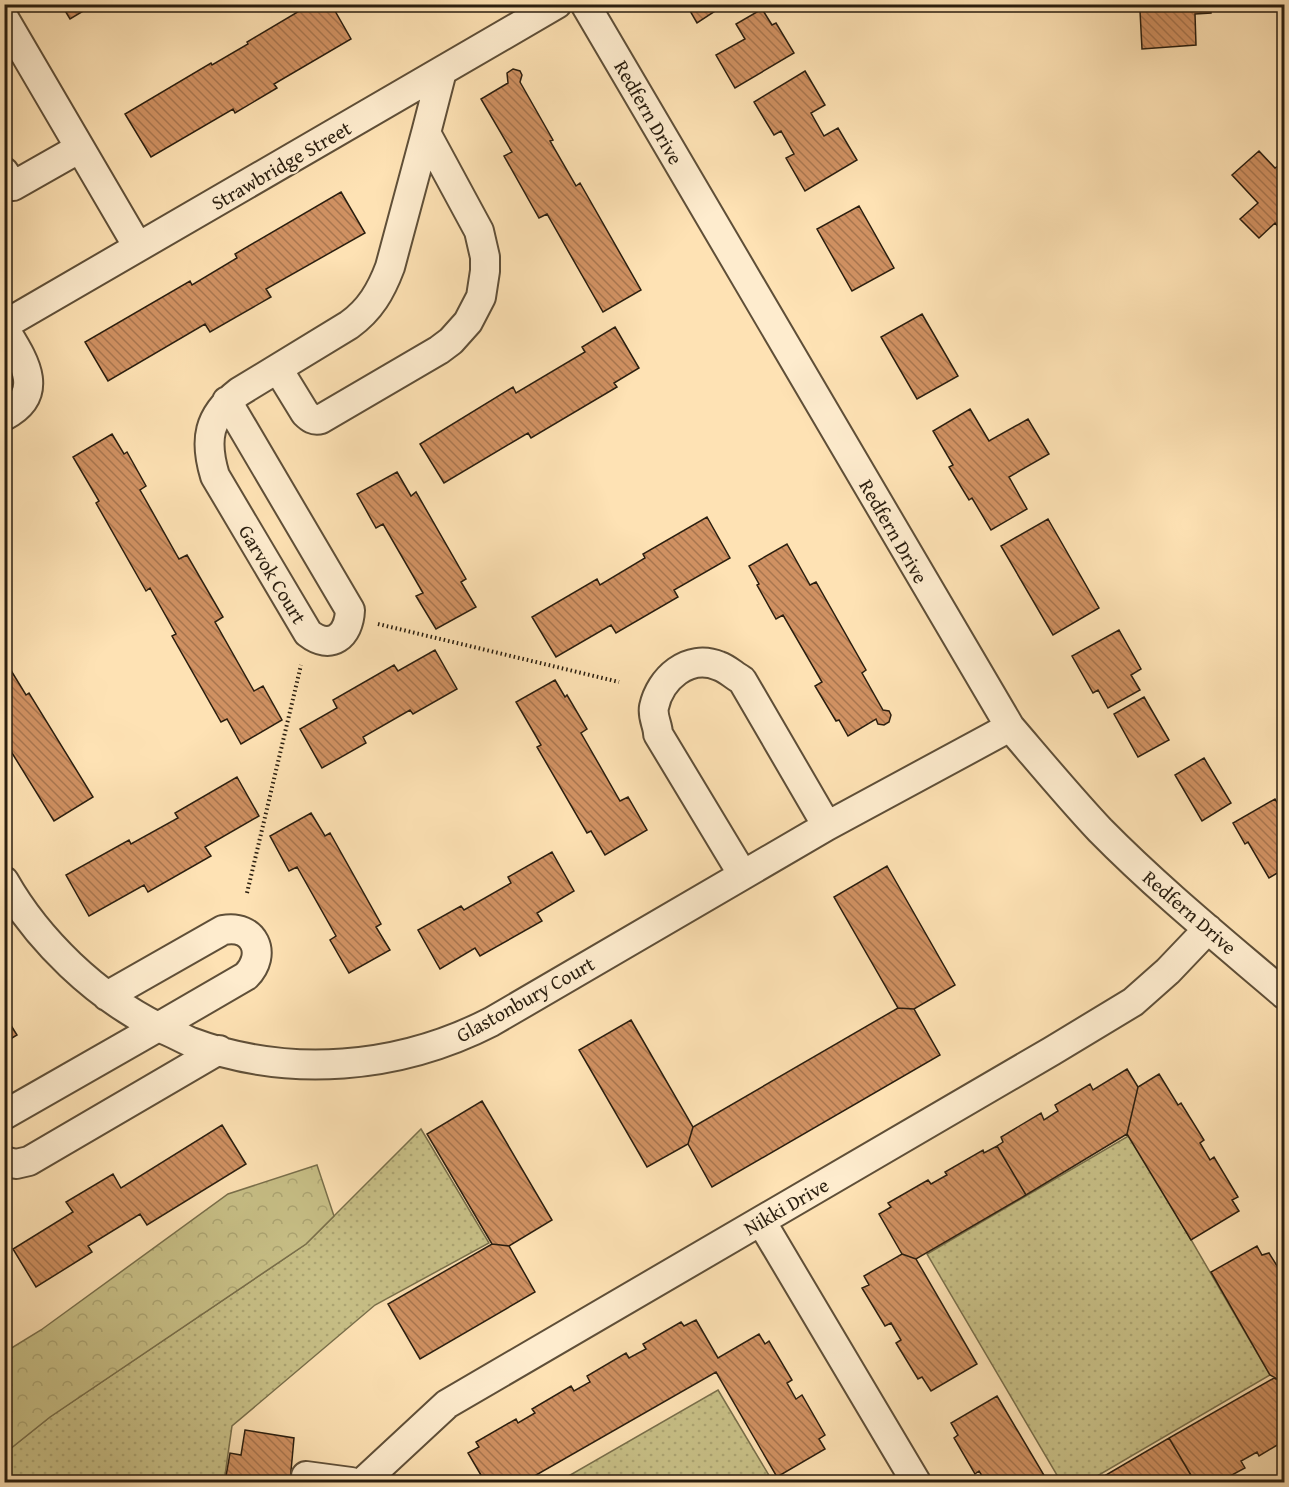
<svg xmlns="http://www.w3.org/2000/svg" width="1289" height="1487" font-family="'Gentium Book Plus',serif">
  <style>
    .green { fill: url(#green-dots); stroke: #796f4b; stroke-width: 1.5 }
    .forest { fill: url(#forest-crowns); stroke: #796f4b; stroke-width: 1.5 }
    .building { fill: url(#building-back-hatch); stroke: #2a1e0f; stroke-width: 1.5 }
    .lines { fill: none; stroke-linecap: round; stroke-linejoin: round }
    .minor-casing { stroke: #5f4f38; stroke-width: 32 }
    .path { stroke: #2a1e0f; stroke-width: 4; stroke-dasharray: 1.5 3; stroke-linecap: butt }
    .minor { stroke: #feecce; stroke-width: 28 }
    .labels { text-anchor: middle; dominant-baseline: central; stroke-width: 4.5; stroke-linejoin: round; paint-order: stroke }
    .street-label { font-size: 20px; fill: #2a1e0f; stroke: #feecce }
  </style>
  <defs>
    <pattern id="green-dots" width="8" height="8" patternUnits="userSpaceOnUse" patternTransform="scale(1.5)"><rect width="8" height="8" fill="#c8c087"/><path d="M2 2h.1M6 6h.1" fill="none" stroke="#aca573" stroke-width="1.8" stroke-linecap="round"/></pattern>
    <pattern id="forest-crowns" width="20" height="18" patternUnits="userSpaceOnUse" patternTransform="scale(1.5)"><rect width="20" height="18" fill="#c8c087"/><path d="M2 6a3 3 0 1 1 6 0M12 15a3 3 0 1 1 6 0" fill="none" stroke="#aca573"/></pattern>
    <pattern id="building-back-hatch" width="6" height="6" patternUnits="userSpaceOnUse" patternTransform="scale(1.5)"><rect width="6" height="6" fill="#d09162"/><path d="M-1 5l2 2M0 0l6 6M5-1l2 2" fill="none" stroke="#a9764f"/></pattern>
  </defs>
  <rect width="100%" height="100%" fill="#fee2b4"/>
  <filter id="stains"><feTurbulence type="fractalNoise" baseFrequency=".00333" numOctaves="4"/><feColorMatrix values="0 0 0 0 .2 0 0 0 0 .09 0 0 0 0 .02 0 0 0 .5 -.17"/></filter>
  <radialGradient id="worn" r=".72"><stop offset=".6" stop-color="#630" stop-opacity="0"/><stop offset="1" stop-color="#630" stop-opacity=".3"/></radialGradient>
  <path class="green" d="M 421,1129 L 489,1243 L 375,1305 L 232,1426 L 224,1482 L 5,1482 L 5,1453 L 50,1417 L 306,1244 Z
    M 1130,1135 L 1270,1375 L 1087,1482 L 1061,1482 L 927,1254 Z
    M 718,1390 L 773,1482 L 558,1482 Z"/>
  <path class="forest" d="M 317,1165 L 334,1216 L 306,1244 L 50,1417 L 5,1453 L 5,1352 L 41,1330 L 228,1194 Z"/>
  <path class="building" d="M 61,4 L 95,4 L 70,19 Z
    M 311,4 L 331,4 L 351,39 L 274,84 L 277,88 L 235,113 L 233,109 L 151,157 L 125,114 L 211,63 L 212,65 L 248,44 L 247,42 Z
    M 686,4 L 726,4 L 697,23 Z
    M 1155,4 L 1211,4 L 1211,13 L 1195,14 L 1196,45 L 1142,49 L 1140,11 L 1155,10 Z
    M 762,9 L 772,25 L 776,23 L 794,53 L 735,88 L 716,55 L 745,39 L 736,24 Z
    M 513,69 L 520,71 L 522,75 L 520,82 L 553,140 L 550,141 L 576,186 L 580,183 L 641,290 L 603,312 L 547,214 L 539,218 L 504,156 L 512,152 L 481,99 L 508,83 L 507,73 Z
    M 805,71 L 825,105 L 811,113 L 824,136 L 838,128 L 857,160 L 805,191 L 786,158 L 794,154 L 781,131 L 774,135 L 754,102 Z
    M 1259,151 L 1275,168 L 1278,166 L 1282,171 L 1284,168 L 1284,234 L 1275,223 L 1259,238 L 1240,219 L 1258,203 L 1232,175 Z
    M 341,192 L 365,233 L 266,289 L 271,297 L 210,332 L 205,324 L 108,381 L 85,342 L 190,281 L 192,285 L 237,258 L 235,254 Z
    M 859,206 L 894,268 L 852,291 L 817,229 Z
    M 922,314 L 958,376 L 917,399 L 881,337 Z
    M 615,327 L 639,368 L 614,383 L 617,387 L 531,438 L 528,433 L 444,483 L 420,444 L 513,387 L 516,393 L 585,352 L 582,347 Z
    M 970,409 L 989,441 L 1028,419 L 1049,454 L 1009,477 L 1027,509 L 991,530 L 972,498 L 969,500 L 949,467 L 953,465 L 933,431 Z
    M 112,434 L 124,454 L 127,452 L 146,486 L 140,490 L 179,559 L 187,555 L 223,617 L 215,622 L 254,691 L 263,686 L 282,720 L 241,744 L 227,719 L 221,722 L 172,636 L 176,634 L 150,588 L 146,591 L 96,503 L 99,501 L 73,457 Z
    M 397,472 L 411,496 L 416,492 L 466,579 L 461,582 L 476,607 L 436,629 L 416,596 L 423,593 L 383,524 L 376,528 L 357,494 Z
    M 707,517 L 730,558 L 674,590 L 678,597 L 616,633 L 611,625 L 556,657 L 532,617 L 597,579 L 600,585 L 645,558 L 643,554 Z
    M 1048,519 L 1099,608 L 1053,635 L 1001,546 Z
    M 787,544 L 810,585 L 816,582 L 866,670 L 862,673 L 883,710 L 889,711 L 891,715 L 889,722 L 884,725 L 878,724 L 876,719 L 848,736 L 839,720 L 836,721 L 815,686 L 822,682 L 783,615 L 776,619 L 757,585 L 759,584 L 749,566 Z
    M 1119,630 L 1141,669 L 1131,675 L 1140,690 L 1108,708 L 1098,690 L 1093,693 L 1072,656 Z
    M 435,650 L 457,689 L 413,714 L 410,710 L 363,737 L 366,743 L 322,768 L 300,729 L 337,708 L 333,700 L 394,665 L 398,671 Z
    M 4,659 L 26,695 L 29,693 L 93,797 L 54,821 L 4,740 Z
    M 555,680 L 565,697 L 567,695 L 587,729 L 581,733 L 620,801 L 628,797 L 647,830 L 605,855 L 591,831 L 587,833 L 537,747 L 541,745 L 516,702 Z
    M 1144,697 L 1169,740 L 1138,757 L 1114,714 Z
    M 1204,758 L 1231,803 L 1202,821 L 1175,775 Z
    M 237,777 L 259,816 L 205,847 L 211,856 L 148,892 L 144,885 L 89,916 L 66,875 L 129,840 L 131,844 L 178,818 L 175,813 Z
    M 1275,799 L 1284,815 L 1284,869 L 1269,878 L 1248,842 L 1245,844 L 1233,823 Z
    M 311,813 L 325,836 L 330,833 L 381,924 L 376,927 L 390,950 L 349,973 L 330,940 L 336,936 L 297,867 L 289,871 L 270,836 Z
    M 552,852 L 574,891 L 537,913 L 542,921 L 480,956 L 475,948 L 440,969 L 418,930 L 461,906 L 464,910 L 511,883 L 508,877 Z
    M 887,866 L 955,985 L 914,1009 L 898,1008 L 834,897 Z
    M 898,1008 L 914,1009 L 940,1055 L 712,1187 L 688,1144 L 693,1127 Z
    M 4,1014 L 17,1035 L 4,1043 Z
    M 631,1020 L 693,1127 L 688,1144 L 647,1167 L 579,1050 Z
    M 1127,1069 L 1138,1087 L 1127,1134 L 1026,1195 L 997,1146 L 1003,1142 L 1001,1137 L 1041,1113 L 1044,1120 L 1058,1111 L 1055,1105 L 1090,1084 L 1093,1090 Z
    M 1159,1074 L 1178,1105 L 1181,1103 L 1204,1140 L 1200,1143 L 1210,1160 L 1214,1157 L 1238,1197 L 1232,1200 L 1239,1211 L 1191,1240 L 1127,1134 L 1138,1087 Z
    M 482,1101 L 552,1220 L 509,1246 L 492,1244 L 427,1134 Z
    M 222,1125 L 246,1164 L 147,1225 L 140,1214 L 88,1246 L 92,1252 L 36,1287 L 13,1249 L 73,1212 L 66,1202 L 113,1174 L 121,1188 Z
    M 997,1146 L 1026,1195 L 916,1259 L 902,1254 L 879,1214 L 891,1207 L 888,1203 L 928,1180 L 931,1184 L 947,1175 L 945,1172 L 983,1150 L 984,1153 Z
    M 492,1244 L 509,1246 L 535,1292 L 420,1359 L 388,1304 Z
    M 1257,1246 L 1262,1255 L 1269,1253 L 1284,1277 L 1284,1383 L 1270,1375 L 1211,1272 Z
    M 902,1254 L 916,1259 L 977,1364 L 931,1391 L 922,1377 L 918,1379 L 896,1343 L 901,1340 L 891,1323 L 885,1326 L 862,1288 L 869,1285 L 864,1276 Z
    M 696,1320 L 718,1358 L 759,1334 L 765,1344 L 769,1341 L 792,1380 L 787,1383 L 796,1399 L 802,1395 L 825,1435 L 819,1439 L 825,1449 L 777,1477 L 716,1372 L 524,1482 L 485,1482 L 468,1453 L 479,1447 L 476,1442 L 516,1419 L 518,1423 L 535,1413 L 532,1409 L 571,1386 L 574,1391 L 590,1382 L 587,1376 L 626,1353 L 629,1358 L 646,1349 L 643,1344 L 681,1322 L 684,1326 Z
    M 1274,1378 L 1284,1383 L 1284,1441 L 1259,1456 L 1257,1452 L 1241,1461 L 1245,1468 L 1219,1482 L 1195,1482 L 1169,1438 Z
    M 997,1396 L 1048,1482 L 986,1482 L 979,1471 L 975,1474 L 954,1438 L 958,1435 L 951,1423 Z
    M 245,1430 L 294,1438 L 290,1482 L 225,1482 L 230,1453 L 241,1455 Z
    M 1169,1438 L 1195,1482 L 1094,1482 Z"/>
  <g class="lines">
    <defs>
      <path id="minor" d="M 585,4 L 1010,727 C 1040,762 1069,797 1100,830 C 1158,889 1222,941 1284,994
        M 4,18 L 138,247
        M 4,172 L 13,186 L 80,148
        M 4,325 L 557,4
        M 4,328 C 22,358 48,393 4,416
        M 278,369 L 305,413 C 310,418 314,421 321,419 L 439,350 L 451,341 L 468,322 L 481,297 L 485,271 L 485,257 L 479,231 L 426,133 L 442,71
        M 227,401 L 350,610 C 349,636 331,651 308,633 L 215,476 C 204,440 208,416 239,392 L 349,325 C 370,310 381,291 390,267 L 426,133
        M 743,875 L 658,734 C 658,725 652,717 654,707 C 660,679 688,653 719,666 C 728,669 734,676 742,680 L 827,826
        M 4,881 C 38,941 96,996 158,1027 L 246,976 C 268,954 254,924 223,930 L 107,996
        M 4,1115 L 158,1027 C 169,1031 180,1037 191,1042 C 289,1079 399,1069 491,1022 L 827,826 L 1010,727
        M 4,1161 L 16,1164 L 29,1161 L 219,1050
        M 761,1221 L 916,1482
        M 306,1476 L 351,1482
        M 363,1482 L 447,1404 L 1052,1051 L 1133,1002 L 1168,971 L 1208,929"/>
    </defs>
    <use href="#minor" class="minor-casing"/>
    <path class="path" d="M 378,624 L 619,682
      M 247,893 L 301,665"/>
    <use href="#minor" class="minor"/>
  </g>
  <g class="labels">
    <g class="street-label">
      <text transform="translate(649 112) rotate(60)">Redfern Drive</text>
      <text transform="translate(281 165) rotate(-30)">Strawbridge Street</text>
      <text transform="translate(894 531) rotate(60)">Redfern Drive</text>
      <text transform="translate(273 574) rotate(59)">Garvok Court</text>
      <text transform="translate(1190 912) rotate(41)">Redfern Drive</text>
      <text transform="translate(525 999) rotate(-29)">Glastonbury Court</text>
      <text transform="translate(786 1206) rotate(-30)">Nikki Drive</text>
    </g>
  </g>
  <rect width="1289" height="1487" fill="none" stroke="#fee2b4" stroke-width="24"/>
  <rect x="6" y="6" width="1277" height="1475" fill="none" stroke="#2a1e0f" stroke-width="3"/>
  <rect x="12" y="12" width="1265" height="1463" fill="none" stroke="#2a1e0f" stroke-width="1.5"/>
  <rect width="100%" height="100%" filter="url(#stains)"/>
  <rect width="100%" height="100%" fill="url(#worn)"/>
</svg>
